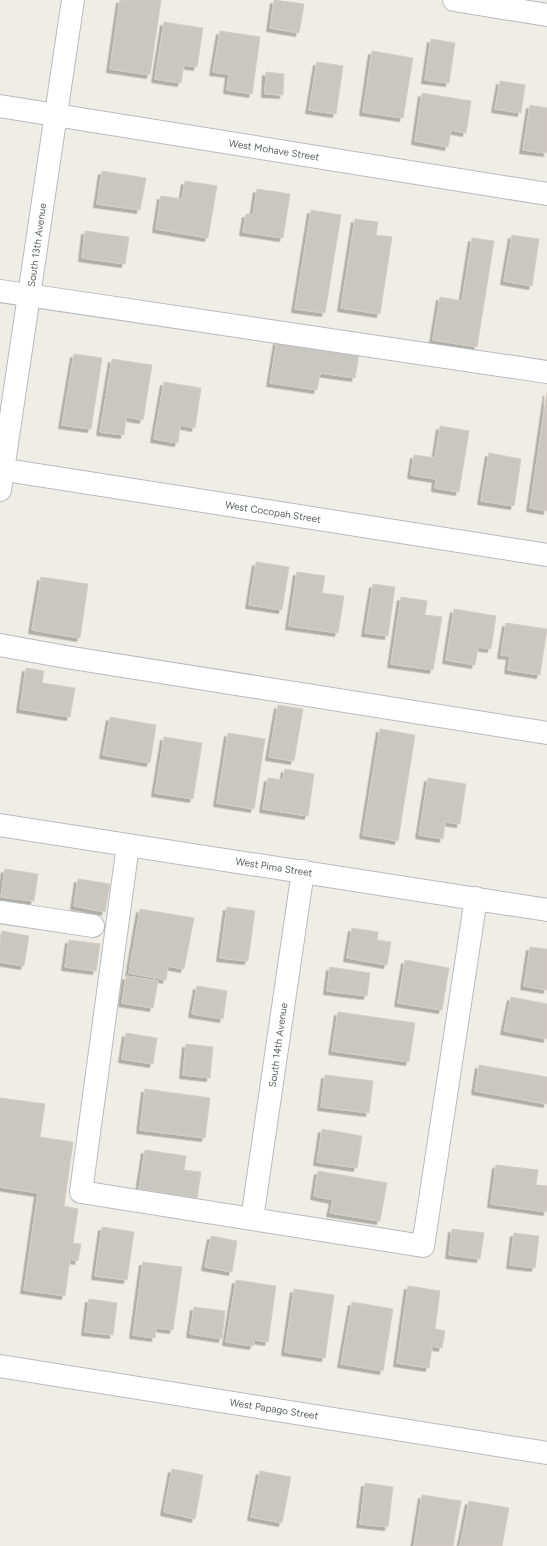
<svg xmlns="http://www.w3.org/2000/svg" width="547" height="1546" font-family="Figtree,sans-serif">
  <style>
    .building { fill: #cac7c2; stroke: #d4cec3; filter: url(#shadow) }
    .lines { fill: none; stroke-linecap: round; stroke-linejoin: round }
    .minor-casing { stroke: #b7bbbf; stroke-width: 24 }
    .minor { stroke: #fff; stroke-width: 22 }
    .labels { text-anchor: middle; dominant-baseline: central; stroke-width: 4; stroke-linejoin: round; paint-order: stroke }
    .street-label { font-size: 10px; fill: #5c6165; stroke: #fff }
  </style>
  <defs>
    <filter id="shadow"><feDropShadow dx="-3.5" dy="3.5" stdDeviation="0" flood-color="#0004"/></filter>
  </defs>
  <rect width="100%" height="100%" fill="#efede5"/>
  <path class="building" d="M 120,0 L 161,0 L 150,75 L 110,69 Z
    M 274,0 L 304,4 L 299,33 L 270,28 Z
    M 164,22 L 203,28 L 197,67 L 184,65 L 181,83 L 155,79 Z
    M 220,31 L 260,37 L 252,94 L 227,90 L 229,74 L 213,72 Z
    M 431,39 L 455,43 L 449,83 L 425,80 Z
    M 372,51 L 413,58 L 403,118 L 363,112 Z
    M 317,62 L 343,66 L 336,114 L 309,110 Z
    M 266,72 L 284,74 L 283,95 L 265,94 Z
    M 500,81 L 525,85 L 521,113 L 495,109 Z
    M 422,93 L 471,101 L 466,133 L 451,130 L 448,147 L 415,141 Z
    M 530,105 L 547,108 L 547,153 L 523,150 Z
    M 102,171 L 146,178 L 140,210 L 97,204 Z
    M 185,181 L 217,186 L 208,238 L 156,229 L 161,196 L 182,199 Z
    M 257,189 L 290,194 L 283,238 L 243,232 L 246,214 L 253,215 Z
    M 311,210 L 341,215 L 325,313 L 295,309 Z
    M 355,219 L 378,222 L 376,235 L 392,237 L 380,314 L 341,308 Z
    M 85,231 L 129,237 L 125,264 L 82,258 Z
    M 512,235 L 539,239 L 532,286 L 504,281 Z
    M 472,238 L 494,241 L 477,347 L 433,340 L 440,297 L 462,301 Z
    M 277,341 L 359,354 L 355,378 L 320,373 L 317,390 L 270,383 Z
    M 74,354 L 102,358 L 91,429 L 62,425 Z
    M 112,359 L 152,365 L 143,420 L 126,417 L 124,435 L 100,432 Z
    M 164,382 L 201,388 L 195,428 L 180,425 L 178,443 L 154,439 Z
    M 547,392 L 547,511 L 530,508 Z
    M 440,426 L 469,431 L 459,492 L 435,488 L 436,479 L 411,475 L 414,455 L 435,458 Z
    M 489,453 L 521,459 L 514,506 L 481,501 Z
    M 256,562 L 289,567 L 282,610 L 249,605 Z
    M 297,572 L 325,576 L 322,593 L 344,596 L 338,633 L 289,626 Z
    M 41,577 L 88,584 L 80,638 L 32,630 Z
    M 373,584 L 395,587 L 388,636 L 365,633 Z
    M 401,597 L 427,601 L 425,615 L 442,617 L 433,670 L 391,664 Z
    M 454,609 L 496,616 L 491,649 L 478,647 L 475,665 L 446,660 Z
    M 506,623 L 547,629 L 540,675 L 508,670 L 510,656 L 501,655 Z
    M 26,668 L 44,671 L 42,683 L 75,688 L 70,717 L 20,709 Z
    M 278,705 L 303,709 L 294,761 L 269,757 Z
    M 110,717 L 156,725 L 150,763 L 103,755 Z
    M 380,729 L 415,735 L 398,841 L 363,835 Z
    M 228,733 L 265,739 L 254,809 L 217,803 Z
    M 164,737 L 202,743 L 193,799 L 155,793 Z
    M 285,769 L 314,774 L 308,816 L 263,809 L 268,778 L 283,780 Z
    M 428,778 L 466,784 L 460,824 L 445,822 L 443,839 L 419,835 Z
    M 5,869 L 38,874 L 34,901 L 1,897 Z
    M 78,879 L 110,884 L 105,912 L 74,906 Z
    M 227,907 L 255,911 L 248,961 L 220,958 Z
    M 140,909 L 194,918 L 184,969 L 168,966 L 166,980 L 129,973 Z
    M 352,928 L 378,932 L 377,940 L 391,942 L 387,965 L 347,958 Z
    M 2,931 L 29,936 L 24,966 L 0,962 L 0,944 Z
    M 69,940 L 100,944 L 96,971 L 65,967 Z
    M 530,947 L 547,949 L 547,990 L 524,986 Z
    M 405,960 L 449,968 L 442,1010 L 398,1003 Z
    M 330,967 L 370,973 L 367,996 L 327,991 Z
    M 126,976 L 158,981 L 153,1008 L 122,1003 Z
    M 197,986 L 227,991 L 223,1019 L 192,1014 Z
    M 511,997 L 547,1004 L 547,1039 L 504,1031 Z
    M 338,1012 L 415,1023 L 409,1062 L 332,1051 Z
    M 126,1033 L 157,1038 L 153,1064 L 122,1059 Z
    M 186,1044 L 213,1047 L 210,1078 L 183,1075 Z
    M 479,1065 L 547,1077 L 547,1104 L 475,1091 Z
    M 325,1075 L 373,1081 L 369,1113 L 321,1107 Z
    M 145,1089 L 210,1098 L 205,1138 L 140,1130 Z
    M 0,1098 L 45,1104 L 40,1137 L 73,1142 L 64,1206 L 78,1209 L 73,1243 L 81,1244 L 78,1261 L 70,1259 L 65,1296 L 24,1290 L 38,1193 L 0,1187 Z
    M 322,1129 L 362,1136 L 357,1168 L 317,1162 Z
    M 145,1150 L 186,1156 L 184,1170 L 201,1172 L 197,1198 L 139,1189 Z
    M 496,1165 L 538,1170 L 536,1185 L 547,1186 L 547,1212 L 491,1204 Z
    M 318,1171 L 387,1183 L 380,1221 L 330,1213 L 333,1200 L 314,1196 Z
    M 102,1227 L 134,1232 L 127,1280 L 95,1276 Z
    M 452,1229 L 484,1233 L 480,1259 L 449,1255 Z
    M 514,1233 L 539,1236 L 535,1268 L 510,1265 Z
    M 211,1236 L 237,1241 L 232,1272 L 205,1267 Z
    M 143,1262 L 182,1267 L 173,1330 L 156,1328 L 155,1338 L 133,1335 Z
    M 236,1280 L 276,1286 L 268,1342 L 255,1340 L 253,1346 L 226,1342 Z
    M 408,1286 L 440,1291 L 435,1329 L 445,1331 L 442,1348 L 432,1346 L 429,1368 L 397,1363 Z
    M 294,1289 L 334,1295 L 325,1358 L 285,1352 Z
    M 89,1299 L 117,1303 L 113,1335 L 85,1332 Z
    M 352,1302 L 393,1309 L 383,1371 L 341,1364 Z
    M 194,1307 L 225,1311 L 222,1339 L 190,1334 Z
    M 172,1469 L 203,1475 L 195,1519 L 164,1512 Z
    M 260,1471 L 291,1477 L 282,1523 L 251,1517 Z
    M 365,1483 L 393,1487 L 388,1527 L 360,1524 Z
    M 422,1495 L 461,1501 L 453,1546 L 414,1546 Z
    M 469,1501 L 509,1508 L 502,1546 L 460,1546 Z"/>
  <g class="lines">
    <defs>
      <path id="minor" d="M 454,0 L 547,15
        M 0,106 L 547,194
        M 0,291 L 547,372
        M 0,469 L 547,555
        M 0,490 L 73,0
        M 0,645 L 66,657 L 547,733
        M 0,825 L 547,910
        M 128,845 L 81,1192 L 423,1246 L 476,898
        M 0,912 L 93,926
        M 252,1219 L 303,871
        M 0,1366 L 547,1453"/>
    </defs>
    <use href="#minor" class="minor-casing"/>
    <use href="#minor" class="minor"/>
  </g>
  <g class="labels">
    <g class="street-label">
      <text transform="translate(274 150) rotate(9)">West Mohave Street</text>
      <text transform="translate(37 245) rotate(-82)">South 13th Avenue</text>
      <text transform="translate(273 512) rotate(9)">West Cocopah Street</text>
      <text transform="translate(274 867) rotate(9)">West Pima Street</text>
      <text transform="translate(278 1045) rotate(-82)">South 14th Avenue</text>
      <text transform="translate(274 1409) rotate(9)">West Papago Street</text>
    </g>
  </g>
</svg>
